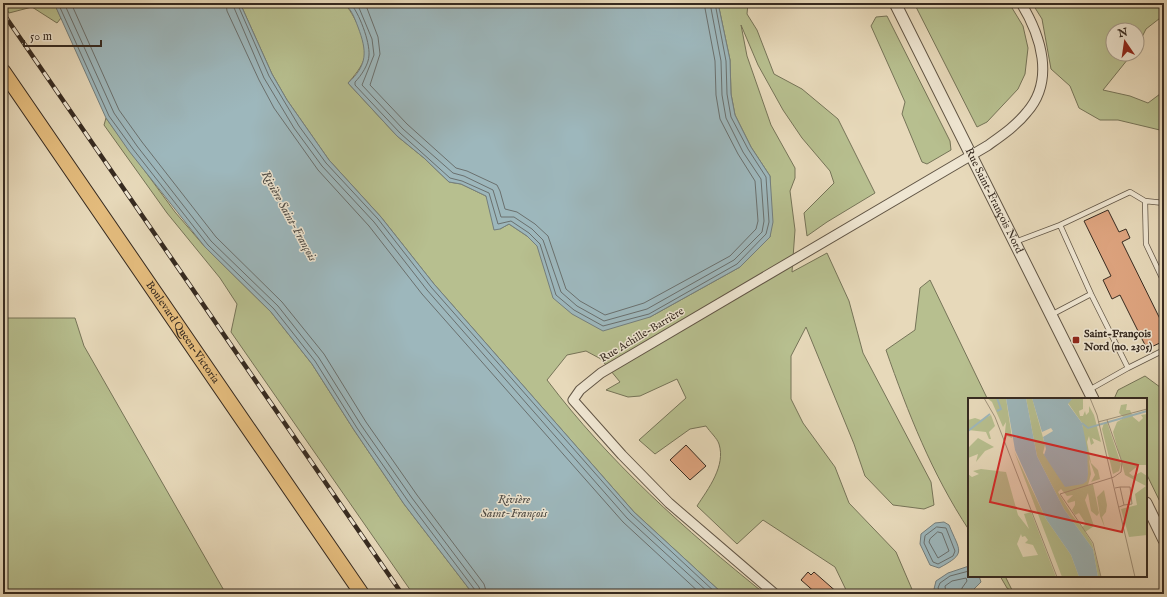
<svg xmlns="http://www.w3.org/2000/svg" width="1167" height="597" font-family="'IM FELL English',serif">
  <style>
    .green { fill: #b7bf8f; stroke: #767458 }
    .water { fill: #9db7bc; stroke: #747f7e }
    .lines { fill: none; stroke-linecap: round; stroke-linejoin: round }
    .shore { stroke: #6a706e; stroke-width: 1 }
    .building { fill: #dea47f; stroke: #362a20 }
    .service-casing { stroke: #625646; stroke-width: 6 }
    .minor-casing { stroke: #625646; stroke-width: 11 }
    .tertiary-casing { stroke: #625646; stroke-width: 13 }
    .primary-casing { stroke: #362a20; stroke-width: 16 }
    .service { stroke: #efe6d2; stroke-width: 4.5 }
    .minor { stroke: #efe6d2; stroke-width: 9 }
    .tertiary { stroke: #efe6d2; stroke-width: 11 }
    .primary { stroke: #e4bc7d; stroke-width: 14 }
    .rail-casing { stroke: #362a20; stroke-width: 4.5 }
    .rail { stroke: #efe6d2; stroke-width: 3; stroke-dasharray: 9; stroke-linecap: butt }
    .poi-dot { fill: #8f2418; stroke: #efe6d2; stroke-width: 1.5 }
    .labels { text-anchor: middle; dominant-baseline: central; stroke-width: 3; stroke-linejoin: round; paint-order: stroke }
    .street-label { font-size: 11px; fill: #362a20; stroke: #efe6d2 }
    .poi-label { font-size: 11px; font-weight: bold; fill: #362a20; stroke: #efe6d2; text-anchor: start }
    .water-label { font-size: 12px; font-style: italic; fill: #504d47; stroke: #efe6d2 }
    .inset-river { fill: none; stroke: #9db7bc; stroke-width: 2 }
    .inset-road { fill: none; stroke: #a0937c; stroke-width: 1 }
    .view { fill: #d62828; fill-opacity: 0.15; stroke: #d62828; stroke-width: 2 }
    .inset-edge { fill: none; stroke: #362a20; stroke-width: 2 }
  </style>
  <rect width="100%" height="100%" fill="#e7d9ba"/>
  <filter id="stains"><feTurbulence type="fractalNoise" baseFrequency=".005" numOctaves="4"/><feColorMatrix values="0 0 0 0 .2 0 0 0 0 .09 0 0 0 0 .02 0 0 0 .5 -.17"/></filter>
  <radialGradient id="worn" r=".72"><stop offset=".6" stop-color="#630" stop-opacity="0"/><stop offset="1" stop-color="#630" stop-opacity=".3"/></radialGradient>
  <path class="green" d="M 3,3 L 54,3 L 61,18 L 57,23 L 32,7 L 9,13 Z
    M 240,3 L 344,3 C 353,12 369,44 365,57 C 361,68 355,75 348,83 L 397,136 L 424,158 L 449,182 L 461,184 L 486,196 L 500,229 L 509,224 L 527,236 L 537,246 L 650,317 L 740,267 L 770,237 L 770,176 L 751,147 L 735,115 L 731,94 L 730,60 L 718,3 L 748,3 L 747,14 L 757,30 L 774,74 L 802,89 L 838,119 L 875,193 L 827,222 L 807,236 L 804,213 L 834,183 L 830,171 L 802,138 L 783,110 L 758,65 L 741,25 L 747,56 L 771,125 L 795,168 L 795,178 L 790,191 L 795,230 L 792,272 L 827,253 L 849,301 L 863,353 L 931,482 L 934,505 L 924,509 L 893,505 L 865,476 L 854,444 L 806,327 L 791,356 L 791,399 L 803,423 L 835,467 L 849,503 L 896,552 L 914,594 L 848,594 L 835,567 L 763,520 L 737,544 L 697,506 C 708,489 726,466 719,444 C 717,438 710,432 706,426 L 690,429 L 655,454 L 639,440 L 686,398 L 677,379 L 640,396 L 628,397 L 606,390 L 620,382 L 601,359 L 586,351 L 567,355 L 547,380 C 609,462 685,530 765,594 L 723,594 L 634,512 L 434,284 L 381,217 L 329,160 L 287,100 L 272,74 Z
    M 914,3 L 1009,3 L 1023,26 L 1028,48 L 1025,74 L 1018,89 L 987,122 L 977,127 Z
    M 1032,3 L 1164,3 L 1164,15 L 1146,29 L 1137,47 L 1137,30 L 1113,30 L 1113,54 L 1132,54 L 1103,90 L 1130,96 L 1148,103 L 1164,91 L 1164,131 L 1118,120 L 1100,120 L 1079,108 L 1070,86 L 1051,69 L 1042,19 Z
    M 887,16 L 950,141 L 951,150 L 927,164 L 922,162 L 902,114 L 905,102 L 871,26 L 876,17 Z
    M 106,118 L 175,212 L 205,247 L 271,312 L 312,364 L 354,430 L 404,504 L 473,594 L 413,594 L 231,332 L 237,304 L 220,278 L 167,213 L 104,125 Z
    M 930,280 L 987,398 L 969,399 L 969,530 C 932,474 908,413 886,350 L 915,330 L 920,288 Z
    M 3,318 L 75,318 L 84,346 L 226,594 L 3,594 Z
    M 1145,376 L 1164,390 L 1164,510 L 1146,473 L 1146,399 L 1114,399 L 1118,390 Z
    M 1000,576 L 1005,576 L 1013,592 L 1007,588 Z"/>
  <path class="water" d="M 54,3 L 240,3 L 272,74 L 287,100 L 329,160 L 381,217 L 434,284 L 634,512 L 723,594 L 473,594 L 404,504 L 354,430 L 312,364 L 271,312 L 205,247 L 129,151 L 106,118 Z
    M 344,3 L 718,3 L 730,60 L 731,94 L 735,115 L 751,147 L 770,176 L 773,222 L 770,237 L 740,267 L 650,317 L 603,331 L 572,314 L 553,298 L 537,246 L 527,236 L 509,224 L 500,229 L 494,230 L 486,196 L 461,184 L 449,182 L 424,158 L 397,136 L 348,83 C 368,65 367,51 358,27 C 354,17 352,10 344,3 Z
    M 944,522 L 949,525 C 960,552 967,553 939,568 L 930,565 L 920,544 L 921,534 L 935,523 Z
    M 969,566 L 969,576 L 979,576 L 981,582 L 969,594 L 938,594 L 934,589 L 936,581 L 948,573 Z"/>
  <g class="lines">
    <path class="shore" d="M 58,3 L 109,116 L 133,149 L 208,245 L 274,309 L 315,361 L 357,428 L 408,501 L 475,590 L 475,594
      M 64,3 L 114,113 L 137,146 L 211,241 L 278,306 L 319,358 L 361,425 L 412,498 L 479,587 L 481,594
      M 71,3 L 119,110 L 142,142 L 216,237 L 282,302 L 324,354 L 366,422 L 417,495 L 484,584 L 487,594
      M 226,3 L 227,11 L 259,80 L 274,108 L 318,170 L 369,226 L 422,294 L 623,522 L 701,594
      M 232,3 L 264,78 L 294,128 L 322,166 L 374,222 L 427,290 L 627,518 L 710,594
      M 237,3 L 269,76 L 299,126 L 326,163 L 378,219 L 431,287 L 631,514 L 717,594
      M 350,3 C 359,12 370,42 369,55 C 369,64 361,76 355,82 L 355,85 L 400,133 L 450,178 L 462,181 L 489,193 L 498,224 L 511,221 L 529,233 L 540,244 L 556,295 L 574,310 L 603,326 L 649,314 L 737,264 L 766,234 L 769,222 L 766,177 L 748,149 L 731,117 L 727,94 L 726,61 L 715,3
      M 357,3 L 372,39 L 374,55 L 362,85 L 403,129 L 453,173 L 464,176 L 493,190 L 501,217 L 514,217 L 532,229 L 543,240 L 561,292 L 577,306 L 604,321 L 647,309 L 734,260 L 762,232 L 764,221 L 761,179 L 743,152 L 726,118 L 722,95 L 721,61 L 710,3
      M 365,3 L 378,37 L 380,54 L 370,85 L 407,124 L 456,168 L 467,171 L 497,185 L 500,191 L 505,209 L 517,212 L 535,224 L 548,236 L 566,289 L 580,301 L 605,315 L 644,303 L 730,256 L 756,229 L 758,221 L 755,181 L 738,154 L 720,119 L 716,95 L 715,61 L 704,3
      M 937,527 L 946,528 L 955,551 L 953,556 L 938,564 L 933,562 L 924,543 L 925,536 Z
      M 938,532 L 942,533 L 949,551 L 938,558 L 929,542 L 930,539 Z
      M 941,594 L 938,588 L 940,583 L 950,576 L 969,571
      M 946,594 L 945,586 L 952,581 L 966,578 L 967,581 L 962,588 L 961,594"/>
  </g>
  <path class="building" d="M 1108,210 L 1119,232 L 1126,229 L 1130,238 L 1122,242 L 1164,327 L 1164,341 L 1147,349 L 1120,295 L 1112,299 L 1103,280 L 1111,276 L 1084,221 Z
    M 686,445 L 706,466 L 690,480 L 670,460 Z
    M 808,572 L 811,575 L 814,572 L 839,594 L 817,594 L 801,580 Z"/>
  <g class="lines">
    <defs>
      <path id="service" d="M 1145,201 L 1164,203
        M 1060,225 L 1130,192 L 1145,201 L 1146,244 L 1164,282
        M 1015,242 L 1060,225 L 1091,294 L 1128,368 L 1089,390
        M 1051,315 L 1091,294
        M 1128,368 L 1164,350"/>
      <path id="minor" d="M 775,594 L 669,503 L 622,455 L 573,400 L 580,390 L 601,373 L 987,146 C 1001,136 1016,126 1027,112 C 1055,80 1041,36 1021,3"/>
      <g id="tertiary">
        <path id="s1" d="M 895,3 L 1093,399"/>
        <path d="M 1146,503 L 1164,540"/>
      </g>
      <g id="primary">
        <path id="s2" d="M 3,71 L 362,594"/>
      </g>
    </defs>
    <use href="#service" class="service-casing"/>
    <use href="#minor" class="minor-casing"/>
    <use href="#tertiary" class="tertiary-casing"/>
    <use href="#primary" class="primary-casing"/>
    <use href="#service" class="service"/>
    <use href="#minor" class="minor"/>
    <use href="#tertiary" class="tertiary"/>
    <use href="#primary" class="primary"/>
    <defs>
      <path id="rail" d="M 3,13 L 402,594"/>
    </defs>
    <use href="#rail" class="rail-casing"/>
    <use href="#rail" class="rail"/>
  </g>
  <rect class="poi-dot" x="1072" y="336" width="8" height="8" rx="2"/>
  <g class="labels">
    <g class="street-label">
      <text stroke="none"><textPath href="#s1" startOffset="221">Rue Saint-François Nord</textPath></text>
      <text stroke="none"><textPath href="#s2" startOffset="317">Boulevard Queen-Victoria</textPath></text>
      <text transform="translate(642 335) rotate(-31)">Rue Achille-Barrière</text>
    </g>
    <g class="poi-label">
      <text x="1084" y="334">Saint-François<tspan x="1084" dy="13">Nord (no. 2305)</tspan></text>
    </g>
    <g class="water-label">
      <text transform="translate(289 216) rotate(61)">Rivière Saint-François</text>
      <text x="514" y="499">Rivière<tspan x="514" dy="14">Saint-François</tspan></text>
    </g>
  </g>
  <g transform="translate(968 398)">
    <rect width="179" height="179" fill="#e7d9ba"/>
    <path d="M 19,0 L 38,0 L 44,40 L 39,38 L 37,34 L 38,24 L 35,29 L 24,4 ZM 58,0 L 64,0 L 65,3 L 77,47 L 75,55 L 92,78 L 120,76 L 114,25 L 100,5 L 105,0 L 115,0 L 115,11 L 111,13 L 112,18 L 115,18 L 117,13 L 118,17 L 121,14 L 121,8 L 126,17 L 133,44 L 124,40 L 126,45 L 123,47 L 121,38 L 119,44 L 123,65 L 130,72 L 132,81 L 123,84 L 127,77 L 121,61 L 123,76 L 120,87 L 125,86 L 131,115 L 129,118 L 123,113 L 120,95 L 117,102 L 126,128 L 117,134 L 124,145 L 133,179 L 130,179 L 125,151 L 96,111 L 69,58 ZM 93,91 L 99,98 L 105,97 L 99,103 L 100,105 L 107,103 L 107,107 L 104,112 L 107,117 L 111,115 L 118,126 L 114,129 L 104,117 L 90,94 ZM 159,6 L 158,12 L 162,12 L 165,19 L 171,24 L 175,20 L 173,17 L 179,16 L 179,67 L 171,67 L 161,75 L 165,78 L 173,74 L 179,78 L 179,137 L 161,139 L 153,111 L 169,107 L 167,96 L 178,88 L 157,77 L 145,34 L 149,24 L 156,20 L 151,15 L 153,7 ZM 23,17 L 27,28 L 21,34 L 23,41 L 21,41 L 18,34 L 0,32 L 0,22 L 7,20 L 13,22 ZM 139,24 L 153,66 L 151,73 L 145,76 L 134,31 L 136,25 ZM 10,40 L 26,49 L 17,53 L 8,64 L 10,56 L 0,60 L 0,50 ZM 46,53 L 78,121 L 103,157 L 111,179 L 94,179 ZM 13,71 L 38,74 L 50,117 L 61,131 L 56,116 L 63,114 L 88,179 L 0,179 L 0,76 L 4,79 L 11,76 L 5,73 ZM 53,136 L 54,139 L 57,138 L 60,142 L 57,145 L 65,147 L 70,157 L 55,159 L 49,146 ZM 136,92 L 139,107 L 138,114 L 134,119 L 137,130 L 132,118 L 129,99 Z" fill="#b7bf8f" fill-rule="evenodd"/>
    <path d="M 38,0 L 58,0 L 69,58 L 96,111 L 125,151 L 130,179 L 111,179 L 103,157 L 78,121 L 47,52 ZM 64,0 L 105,0 L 100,6 L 114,25 L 119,50 L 120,76 L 119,83 L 115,86 L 97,89 L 76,57 L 78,51 L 75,39 L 85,33 L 83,30 L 74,34 Z" fill="#9db7bc"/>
    <path class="inset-river" d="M 29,13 L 33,11 L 29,0M 114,25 L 120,30 L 179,13M 0,33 L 22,16"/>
    <path class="inset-road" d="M 16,0 L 27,19 L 89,179M 122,0 L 129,17 L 167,179M 130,24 L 179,11M 152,89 L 162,89 L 164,106 L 156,107M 147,90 L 152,89 L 156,107 L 151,109M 133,179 L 125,145 L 92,96 L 146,79 L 153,74 L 154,64 L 139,22"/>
    <path class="view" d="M 38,36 L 170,67 L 154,134 L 22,104 Z"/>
    <rect width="179" height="179" class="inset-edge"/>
  </g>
  <rect width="1167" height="597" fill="none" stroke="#e7d9ba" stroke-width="16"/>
  <rect x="4" y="4" width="1159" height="589" fill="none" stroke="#362a20" stroke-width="2"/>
  <rect x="8" y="8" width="1151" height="581" fill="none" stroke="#362a20"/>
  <g transform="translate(1125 42) rotate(347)"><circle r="19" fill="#efe6d2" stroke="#a59b8b"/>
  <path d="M0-3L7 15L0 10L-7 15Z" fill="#8f2418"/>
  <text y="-6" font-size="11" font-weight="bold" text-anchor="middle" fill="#362a20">N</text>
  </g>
  <path d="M24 40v6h77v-6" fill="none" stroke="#362a20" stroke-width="2"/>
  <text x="30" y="40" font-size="12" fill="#362a20" stroke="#efe6d2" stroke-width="3" paint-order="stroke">50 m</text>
  <rect width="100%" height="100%" filter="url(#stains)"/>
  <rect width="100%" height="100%" fill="url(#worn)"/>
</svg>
